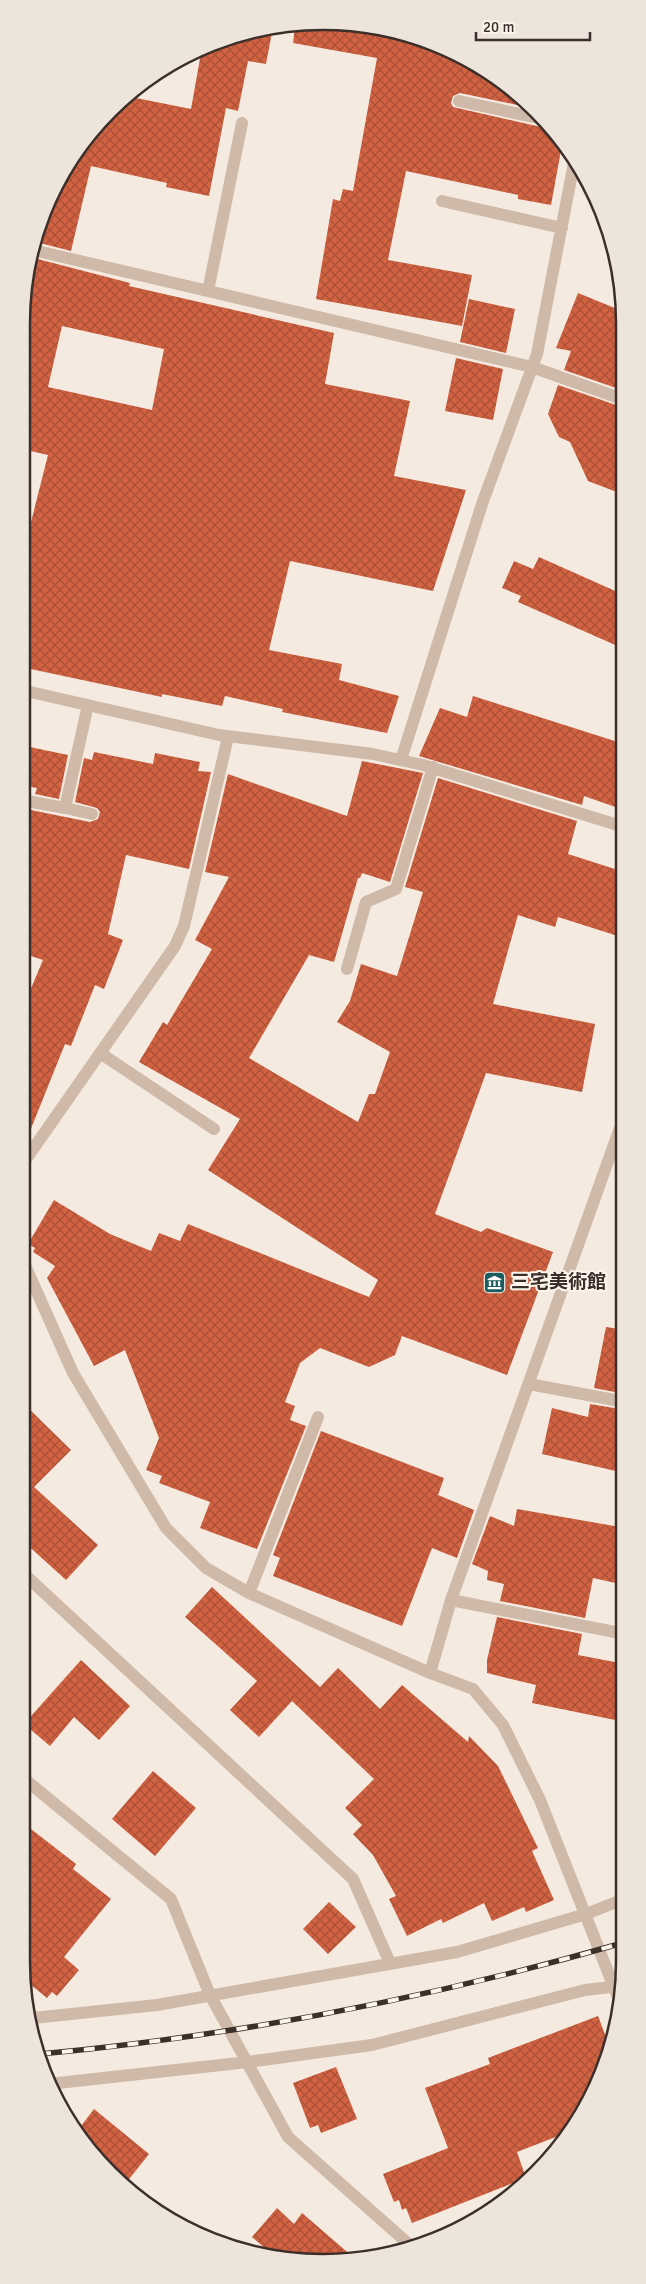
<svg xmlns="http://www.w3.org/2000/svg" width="646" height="2284" font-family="Signika,'Noto Sans JP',sans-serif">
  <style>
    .building { fill: url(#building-cross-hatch); fill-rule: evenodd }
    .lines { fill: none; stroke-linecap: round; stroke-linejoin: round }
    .minor { stroke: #cfbaa9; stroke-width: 12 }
    .rail-casing { stroke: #3c2f2a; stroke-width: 5.5 }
    .rail { stroke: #fcf5ec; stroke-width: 4; stroke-dasharray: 11; stroke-linecap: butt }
    .labels { text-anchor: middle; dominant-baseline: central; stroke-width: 4; stroke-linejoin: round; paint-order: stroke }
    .poi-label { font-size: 19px; font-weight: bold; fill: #3c2f2a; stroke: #fcf5ec; text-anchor: start }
    .rim { fill: none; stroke: #3c2f2a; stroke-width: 2.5 }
  </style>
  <defs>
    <pattern id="building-cross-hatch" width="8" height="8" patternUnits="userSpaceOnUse" patternTransform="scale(1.25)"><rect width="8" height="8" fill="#d16242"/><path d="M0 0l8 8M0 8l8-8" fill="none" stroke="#ab5137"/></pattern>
  </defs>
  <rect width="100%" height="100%" fill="#f5eadf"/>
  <path class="building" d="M 264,27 L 273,27 L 266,64 L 248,61 L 238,111 L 226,108 L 209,196 L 166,187 L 167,183 L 91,166 L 71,251 L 36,242 L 72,156 L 131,97 L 191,109 L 201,53 Z
    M 295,27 L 382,27 L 474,62 L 536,109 L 460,93 L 453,96 L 451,103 L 453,107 L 541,127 L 548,125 L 562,145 L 551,205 L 518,199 L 518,195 L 406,171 L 388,260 L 472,275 L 462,326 L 316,299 L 333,199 L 340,201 L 343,189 L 353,191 L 377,58 L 293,43 Z
    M 30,257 L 130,283 L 129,286 L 334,333 L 325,384 L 410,401 L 394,476 L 466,490 L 433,591 L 290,561 L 269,650 L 342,664 L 339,680 L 399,696 L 387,733 L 282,712 L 283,709 L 225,696 L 222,706 L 162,694 L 162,697 L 26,668 L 26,542 L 48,455 L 26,450 L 27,264 ZM 62,326 L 164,349 L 152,410 L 48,387 Z
    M 578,293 L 622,311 L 622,390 L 564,370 L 571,351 L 556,348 Z
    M 469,299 L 515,309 L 506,353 L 460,342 Z
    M 456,358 L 503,369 L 493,420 L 445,411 Z
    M 558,385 L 622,407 L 622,494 L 588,481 L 570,442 L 559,437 L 548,414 Z
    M 539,557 L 622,594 L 622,648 L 518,602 L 521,596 L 502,588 L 514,561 L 533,569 Z
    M 473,696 L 621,743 L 621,809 L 584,796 L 582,805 L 419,756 L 440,708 L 467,717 Z
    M 25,746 L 68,755 L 59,799 L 35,794 L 37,788 L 25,786 Z
    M 94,752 L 153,764 L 155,753 L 200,762 L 198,771 L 211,772 L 189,869 L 126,855 L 108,934 L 123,940 L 104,989 L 95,985 L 71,1046 L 65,1044 L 26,1141 L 24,1141 L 24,1005 L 43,960 L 25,954 L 25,836 L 31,810 L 90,822 L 98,819 L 100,812 L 97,808 L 75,802 L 84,758 L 92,760 Z
    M 362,761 L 423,773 L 390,882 L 362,873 L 360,878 L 358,878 L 334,962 L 309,955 L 249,1058 L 358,1122 L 369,1094 L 375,1094 L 390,1052 L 337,1022 L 350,1001 L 361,964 L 397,976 L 423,892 L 405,887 L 438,778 L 577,821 L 568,854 L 621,871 L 621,937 L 558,917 L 555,927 L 518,915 L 493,1004 L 595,1024 L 582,1092 L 486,1073 L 435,1214 L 481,1232 L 487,1228 L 553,1252 L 507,1375 L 402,1336 L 395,1355 L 369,1367 L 320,1348 L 300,1363 L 285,1402 L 295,1406 L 290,1420 L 306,1426 L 257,1549 L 200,1528 L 210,1502 L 159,1483 L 162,1476 L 146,1470 L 159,1438 L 125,1350 L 94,1366 L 47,1278 L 55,1266 L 33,1252 L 35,1248 L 28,1244 L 54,1200 L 110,1234 L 151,1251 L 159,1233 L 180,1241 L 188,1224 L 369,1297 L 378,1280 L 208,1170 L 240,1119 L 139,1062 L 163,1022 L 167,1025 L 212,949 L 195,940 L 229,877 L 205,872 L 228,774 L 347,816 Z
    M 606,1327 L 620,1329 L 620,1393 L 594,1388 Z
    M 23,1403 L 71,1450 L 34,1487 L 98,1545 L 66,1580 L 23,1541 Z
    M 590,1404 L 620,1409 L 620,1472 L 542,1454 L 552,1408 L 588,1417 Z
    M 321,1431 L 444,1478 L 438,1495 L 474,1510 L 457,1558 L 432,1548 L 402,1626 L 273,1576 L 280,1558 L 273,1555 Z
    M 517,1509 L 620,1527 L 620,1584 L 593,1578 L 585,1618 L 500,1601 L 504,1584 L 487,1580 L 488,1571 L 472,1564 L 490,1516 L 514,1526 Z
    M 212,1587 L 320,1687 L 338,1668 L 380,1709 L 402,1685 L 468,1742 L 469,1736 L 498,1766 L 538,1848 L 532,1851 L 554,1900 L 526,1912 L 524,1907 L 492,1921 L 484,1903 L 443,1923 L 441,1919 L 407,1936 L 389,1899 L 396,1896 L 373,1855 L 353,1834 L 362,1825 L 345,1808 L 374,1779 L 292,1701 L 259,1737 L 230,1710 L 257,1681 L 185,1617 Z
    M 497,1617 L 582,1634 L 578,1655 L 620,1663 L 620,1721 L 532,1703 L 536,1685 L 487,1673 L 487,1660 Z
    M 81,1660 L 130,1706 L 99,1740 L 74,1717 L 50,1746 L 24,1724 Z
    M 153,1771 L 196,1808 L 155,1856 L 112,1819 Z
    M 22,1822 L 76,1864 L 73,1869 L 111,1899 L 64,1957 L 79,1970 L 57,1996 L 52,1992 L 47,1998 L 25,1980 L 21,1961 Z
    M 329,1902 L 356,1927 L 328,1954 L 303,1929 Z
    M 598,2016 L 609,2045 L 584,2112 L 566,2133 L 517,2152 L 526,2178 L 412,2223 L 406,2208 L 402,2210 L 399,2200 L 394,2202 L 383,2174 L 448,2148 L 425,2088 L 490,2064 L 488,2058 Z
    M 336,2067 L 357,2119 L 321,2133 L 318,2125 L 310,2128 L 293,2083 Z
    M 94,2109 L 149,2154 L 126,2183 L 96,2160 L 78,2130 Z
    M 277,2208 L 294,2224 L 302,2213 L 353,2257 L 303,2262 L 272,2254 L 252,2237 Z"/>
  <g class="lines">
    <path class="minor" d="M 459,101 L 543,119
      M 442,201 L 562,228
      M 33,250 L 532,367 L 622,399
      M 208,291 L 242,123
      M 26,691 L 219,735 L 373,754 L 423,765 L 621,826
      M 401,760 L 482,504 L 537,354 L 574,163
      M 27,801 L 65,808 L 88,705
      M 65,808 L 92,814
      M 347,969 L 366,902 L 396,889 L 433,767
      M 100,1053 L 214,1129
      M 24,1162 L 175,946 L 184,926 L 228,737
      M 24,1263 L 73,1373 L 166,1528 L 206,1568 L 249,1593 L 430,1673 L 473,1689 L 503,1725 L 540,1800 L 619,2000
      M 529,1384 L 620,1401
      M 23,1573 L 353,1879 L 390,1963
      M 249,1593 L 318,1417
      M 451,1600 L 620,1633
      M 430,1673 L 451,1600 L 621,1125
      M 22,1777 L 171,1899 L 210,1995 L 288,2137 L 412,2247
      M 33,2018 L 157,2005 L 457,1952 L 586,1914 L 619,1901
      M 49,2084 L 248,2062 L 372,2045 L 585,1990 L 619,1986"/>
    <defs>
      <path id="rail" d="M 40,2054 C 235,2036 430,1998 619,1944"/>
    </defs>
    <use href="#rail" class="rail-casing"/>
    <use href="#rail" class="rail"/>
  </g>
  <defs>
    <symbol id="museum-square" viewBox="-11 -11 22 22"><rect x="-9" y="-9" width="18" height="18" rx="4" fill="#1a5e62" stroke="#fcf5ec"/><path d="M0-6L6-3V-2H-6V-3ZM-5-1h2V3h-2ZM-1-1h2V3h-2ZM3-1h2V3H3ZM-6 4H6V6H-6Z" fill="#fff"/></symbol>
  </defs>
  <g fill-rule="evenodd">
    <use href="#museum-square" x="482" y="1270" width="25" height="25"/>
  </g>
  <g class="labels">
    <g class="poi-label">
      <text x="511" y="1282">三宅美術館</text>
    </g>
  </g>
  <path d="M0 0H646V2284H0ZM323 30H323A293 293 0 0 1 616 323V1961A293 293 0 0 1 323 2254H323A293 293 0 0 1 30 1961V323A293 293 0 0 1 323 30Z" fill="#ede5dc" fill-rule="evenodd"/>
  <path class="rim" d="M323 30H323A293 293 0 0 1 616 323V1961A293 293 0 0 1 323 2254H323A293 293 0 0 1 30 1961V323A293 293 0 0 1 323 30Z"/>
  <path d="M476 32v8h114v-8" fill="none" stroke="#3c2f2a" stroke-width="2.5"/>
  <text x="483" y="32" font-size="15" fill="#3c2f2a" stroke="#fcf5ec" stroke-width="4" paint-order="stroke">20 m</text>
</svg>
